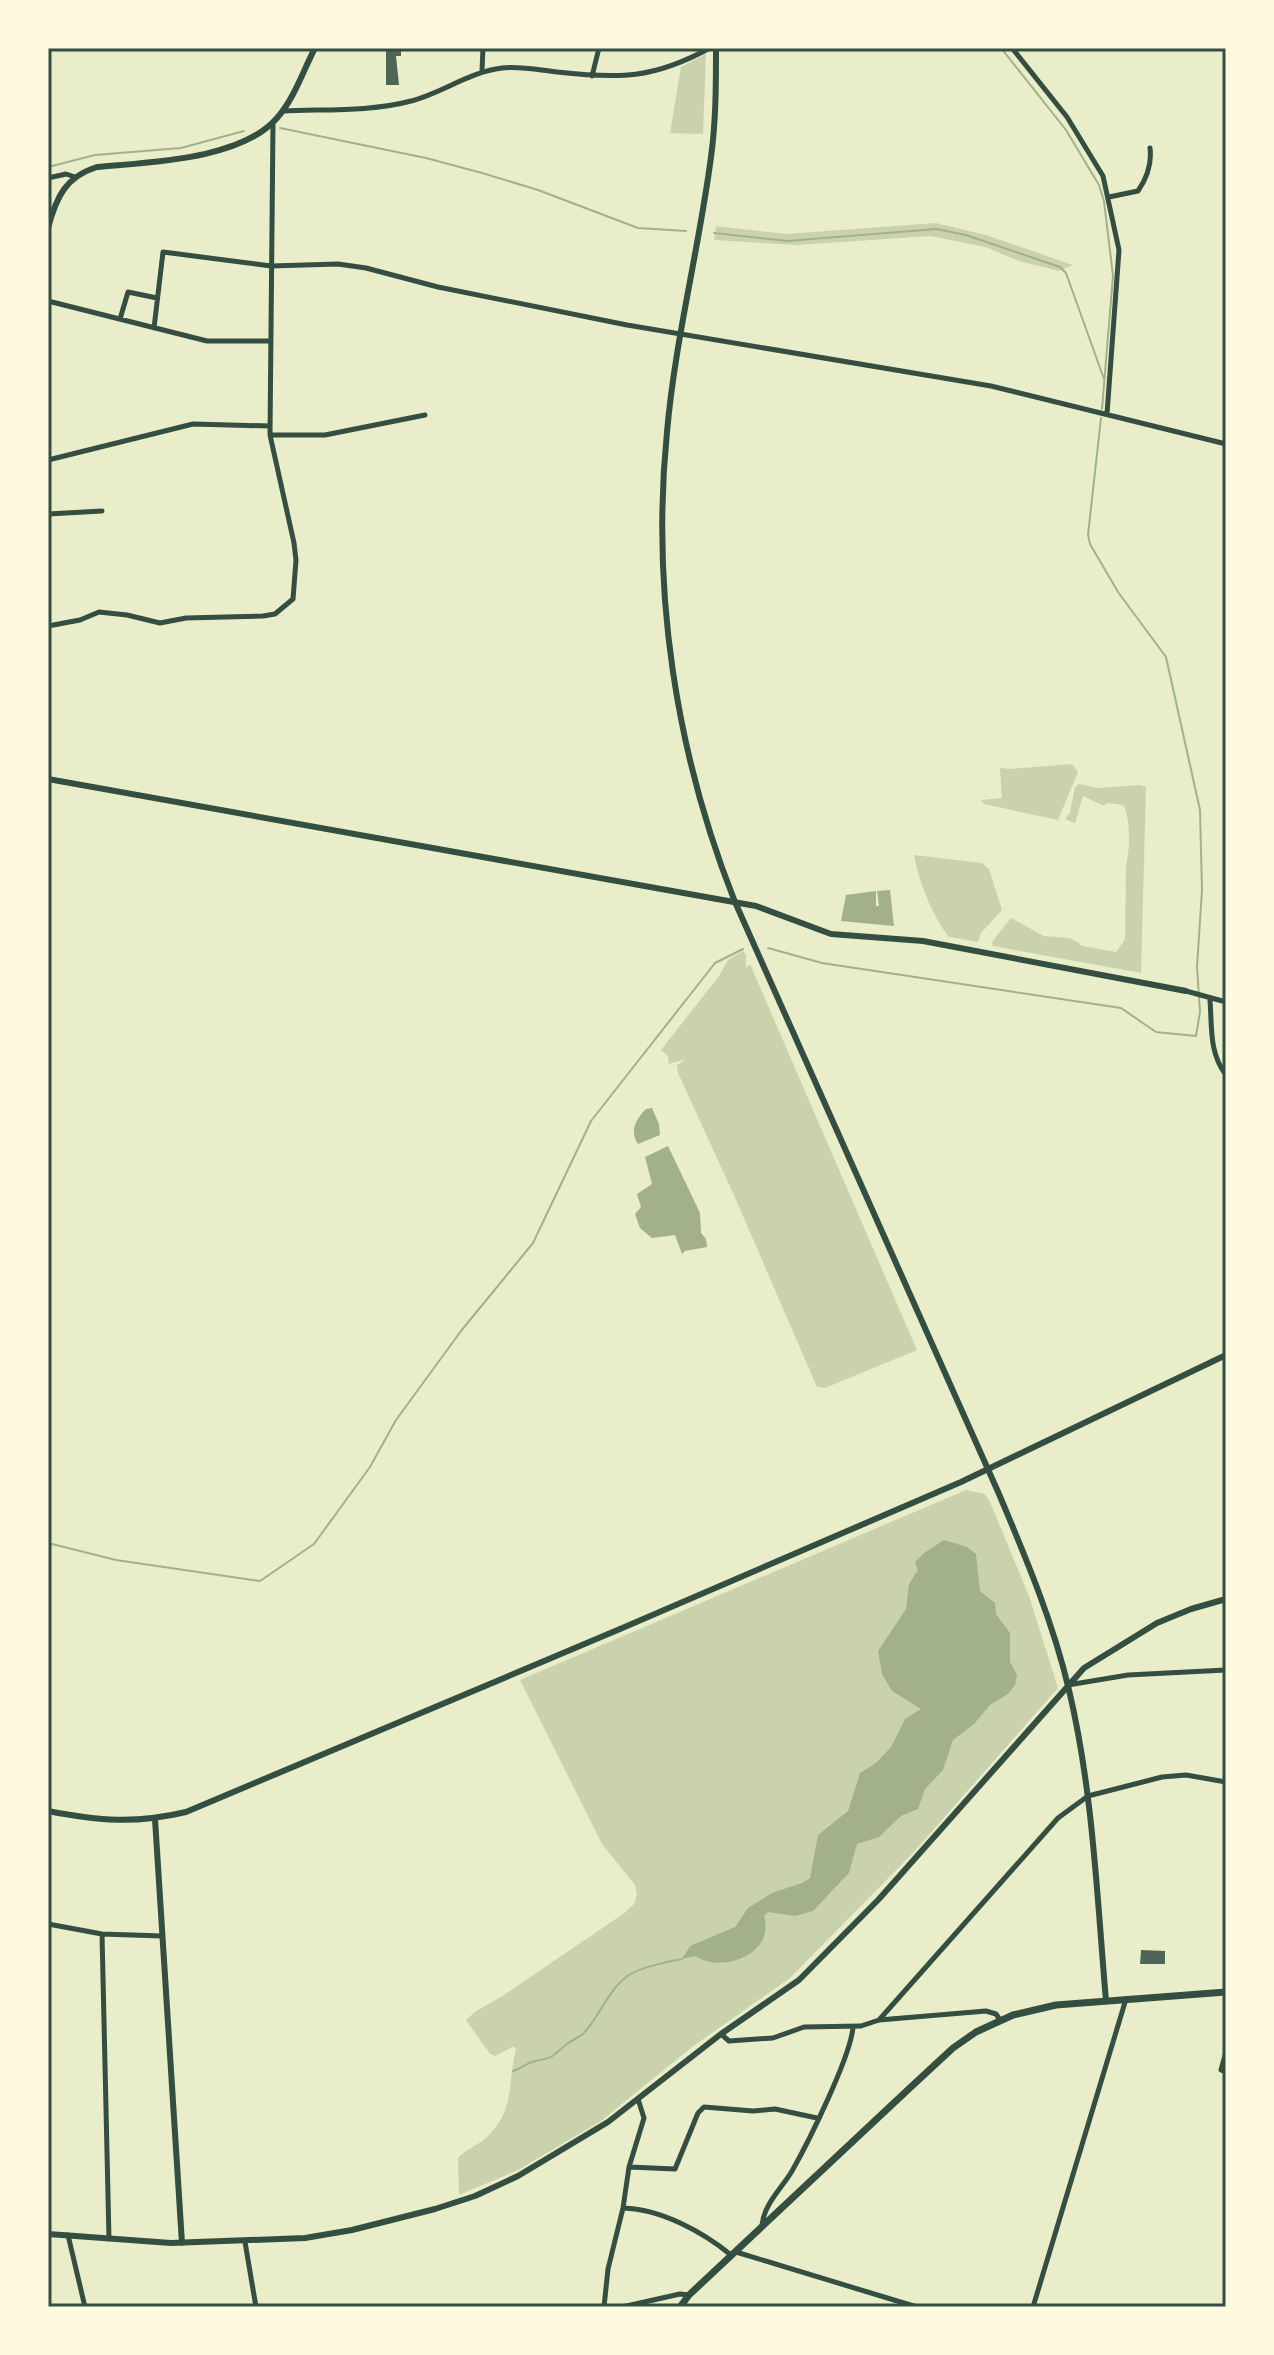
<svg xmlns="http://www.w3.org/2000/svg" width="1274" height="2355" font-family="'Varela Round',sans-serif">
  <style>
    .green { fill: #cad2ad }
    .water { fill: #a3b18a }
    .lines { fill: none; stroke-linecap: round; stroke-linejoin: round }
    .stream { stroke: #a3b18a; stroke-width: 2 }
    .building { fill: #4f6655 }
    .minor { stroke: #344e41; stroke-width: 5 }
    .tertiary { stroke: #344e41; stroke-width: 6 }
    .primary { stroke: #344e41; stroke-width: 7 }
    .neatline { fill: none; stroke: #344e41; stroke-width: 3 }
  </style>
  <rect width="100%" height="100%" fill="#e9edc9"/>
  <path class="green" d="M 706,54 L 703,134 L 670,133 L 681,67 Z
    M 936,223 L 986,235 L 1073,265 L 1059,271 L 1019,261 L 985,247 L 930,236 L 797,245 L 714,240 L 716,226 L 786,234 Z
    M 1072,764 L 1078,772 L 1058,820 L 984,804 L 981,800 L 1002,798 L 1000,768 L 1010,769 Z
    M 1079,784 L 1097,788 L 1140,785 L 1146,787 L 1141,973 L 993,946 L 992,942 L 1011,918 L 1044,936 L 1070,938 L 1083,946 L 1116,952 L 1125,939 L 1126,865 C 1130,850 1131,818 1123,805 L 1107,803 L 1104,806 L 1083,796 L 1075,823 L 1065,819 L 1070,813 L 1075,787 Z
    M 914,855 L 982,863 L 989,869 L 1002,910 L 981,933 L 978,942 L 949,937 C 932,915 919,882 914,855 Z
    M 743,951 L 746,955 L 746,968 L 750,964 L 917,1350 L 825,1388 L 817,1387 L 733,1193 L 678,1073 L 677,1065 L 686,1059 L 669,1064 L 668,1056 L 661,1050 L 719,976 L 728,960 Z
    M 966,1490 L 985,1494 L 990,1502 L 1029,1596 L 1058,1688 L 912,1854 L 790,1978 L 692,2047 L 601,2121 L 518,2170 L 459,2195 L 458,2158 C 467,2148 480,2145 489,2135 C 516,2107 507,2082 516,2050 L 514,2046 L 495,2056 L 490,2054 L 466,2020 L 476,2011 L 501,1997 L 623,1914 L 634,1904 L 637,1894 L 635,1885 L 602,1844 L 520,1680 Z"/>
  <path class="water" d="M 890,890 L 894,926 L 841,921 L 846,895 L 876,891 L 876,906 L 879,906 L 877,891 Z
    M 652,1108 L 659,1124 L 660,1135 L 638,1144 C 629,1131 636,1119 646,1109 Z
    M 668,1146 L 700,1213 L 701,1233 L 706,1239 L 707,1247 L 685,1251 L 682,1254 L 675,1235 L 652,1238 L 640,1228 L 635,1214 L 641,1207 L 637,1194 L 652,1184 L 645,1157 Z
    M 944,1540 L 967,1547 L 976,1554 L 980,1591 L 995,1603 L 996,1614 L 1010,1633 L 1010,1662 L 1017,1675 L 1015,1685 L 1008,1694 L 990,1705 L 974,1724 L 953,1740 L 943,1770 L 925,1789 L 918,1809 L 901,1816 L 879,1837 L 857,1844 L 849,1873 L 813,1911 L 795,1916 L 768,1912 L 764,1916 C 776,1954 722,1974 695,1956 L 682,1959 L 690,1946 L 735,1927 L 748,1908 L 772,1893 L 802,1883 L 810,1878 L 818,1835 L 848,1811 L 860,1773 L 876,1763 L 891,1747 L 905,1719 L 921,1709 L 892,1691 L 882,1674 L 878,1651 L 906,1609 L 909,1584 L 918,1570 L 915,1562 L 924,1553 Z"/>
  <g class="lines">
    <path class="stream" d="M 1001,48 L 1066,130 L 1099,185 L 1104,201 L 1113,276 L 1102,409
      M 280,128 L 426,158 L 482,173 L 538,190 L 638,228 L 686,231
      M 48,167 L 95,155 L 181,148 L 244,131
      M 714,233 L 787,241 L 936,229 L 966,235 L 1060,267 L 1066,273 L 1104,379
      M 768,948 L 822,963 L 1121,1008 L 1156,1032 L 1196,1036 L 1200,1012 L 1197,967 L 1202,890 L 1200,810 L 1166,657 L 1118,592 L 1090,544 L 1088,535 L 1101,418
      M 48,1543 L 116,1560 L 260,1581 L 314,1544 L 370,1467 L 396,1420 L 461,1331 L 533,1243 L 591,1121 L 715,963 L 743,949
      M 513,2071 C 521,2069 528,2062 536,2061 C 558,2056 550,2057 567,2044 C 572,2040 578,2038 583,2034 C 598,2019 609,1988 629,1975 C 639,1968 670,1961 682,1959"/>
  </g>
  <path class="building" d="M 386,48 L 401,48 L 401,56 L 396,56 L 399,85 L 386,85 Z
    M 1141,1950 L 1165,1951 L 1165,1964 L 1140,1964 Z"/>
  <g class="lines">
    <path class="minor" d="M 1012,48 L 1067,117 L 1103,176 L 1119,250 L 1107,414
      M 482,71 L 483,48
      M 592,76 L 599,48
      M 283,111 C 324,109 370,112 411,101 C 442,93 469,72 502,68 C 520,66 539,70 557,72 C 620,79 653,79 710,48
      M 48,178 L 66,174 L 75,177
      M 1109,197 L 1138,191 C 1147,178 1152,164 1150,148
      M 48,301 L 207,341 L 269,341
      M 120,319 L 128,292 L 157,298
      M 154,328 L 163,252 L 271,266 L 338,264 L 366,268 L 438,287 L 627,325 L 991,386 L 1226,444
      M 270,435 L 325,435 L 425,415
      M 48,460 L 193,424 L 270,426
      M 48,514 L 102,511
      M 48,626 L 80,620 L 99,612 L 127,615 L 160,623 L 186,618 L 263,616 L 275,614 L 293,599 L 296,560 L 294,543 L 270,435 L 273,122
      M 1186,991 L 1226,1002
      M 1210,1000 C 1212,1027 1209,1053 1226,1075
      M 1068,1685 L 1128,1675 L 1226,1670
      M 48,1924 L 102,1934 L 162,1936
      M 102,1934 L 109,2239
      M 879,2020 L 1058,1818 L 1088,1796 L 1162,1777 L 1186,1775 L 1226,1782
      M 721,2034 L 729,2041 L 773,2038 L 804,2027 L 861,2026 L 879,2020 L 986,2011 L 996,2014 L 1000,2020
      M 1226,2052 L 1221,2070 L 1226,2072
      M 629,2167 L 675,2169 L 698,2113 L 704,2107 L 753,2111 L 775,2109 L 817,2118
      M 623,2208 C 661,2209 703,2232 731,2255
      M 762,2225 C 764,2204 782,2188 792,2171 C 808,2143 851,2056 853,2027
      M 68,2235 L 85,2307
      M 245,2242 L 256,2307
      M 736,2252 L 917,2307
      M 604,2307 L 608,2269 L 623,2208 L 629,2167 L 644,2118 L 638,2099
      M 622,2307 L 680,2294 L 689,2295
      M 1033,2307 L 1126,1999"/>
    <path class="tertiary" d="M 716,48 C 716,84 716,121 711,157 C 699,249 675,340 667,432 C 651,591 676,754 735,902 L 999,1494 C 1026,1558 1053,1622 1069,1690 C 1093,1791 1097,1897 1106,2001
      M 48,228 C 56,198 65,177 97,167 C 149,162 241,160 277,118 C 294,99 303,71 315,48
      M 48,779 L 756,906 L 831,934 L 923,941 L 1186,991
      M 48,1811 C 99,1821 135,1824 186,1812 L 620,1629 L 961,1482 L 1226,1355
      M 155,1819 L 182,2243
      M 48,2234 L 171,2243 L 305,2238 L 352,2230 L 435,2209 L 475,2196 L 518,2176 L 608,2122 L 721,2034 L 799,1980 L 879,1899 L 1084,1668 L 1157,1623 L 1191,1609 L 1226,1599"/>
    <path class="primary" d="M 680,2307 L 689,2295 L 913,2085 L 953,2048 L 976,2032 L 1013,2015 L 1056,2005 L 1226,1992"/>
  </g>
  <rect width="1274" height="2355" fill="none" stroke="#fefae0" stroke-width="100"/>
  <rect x="50" y="50" width="1174" height="2255" class="neatline"/>
</svg>
